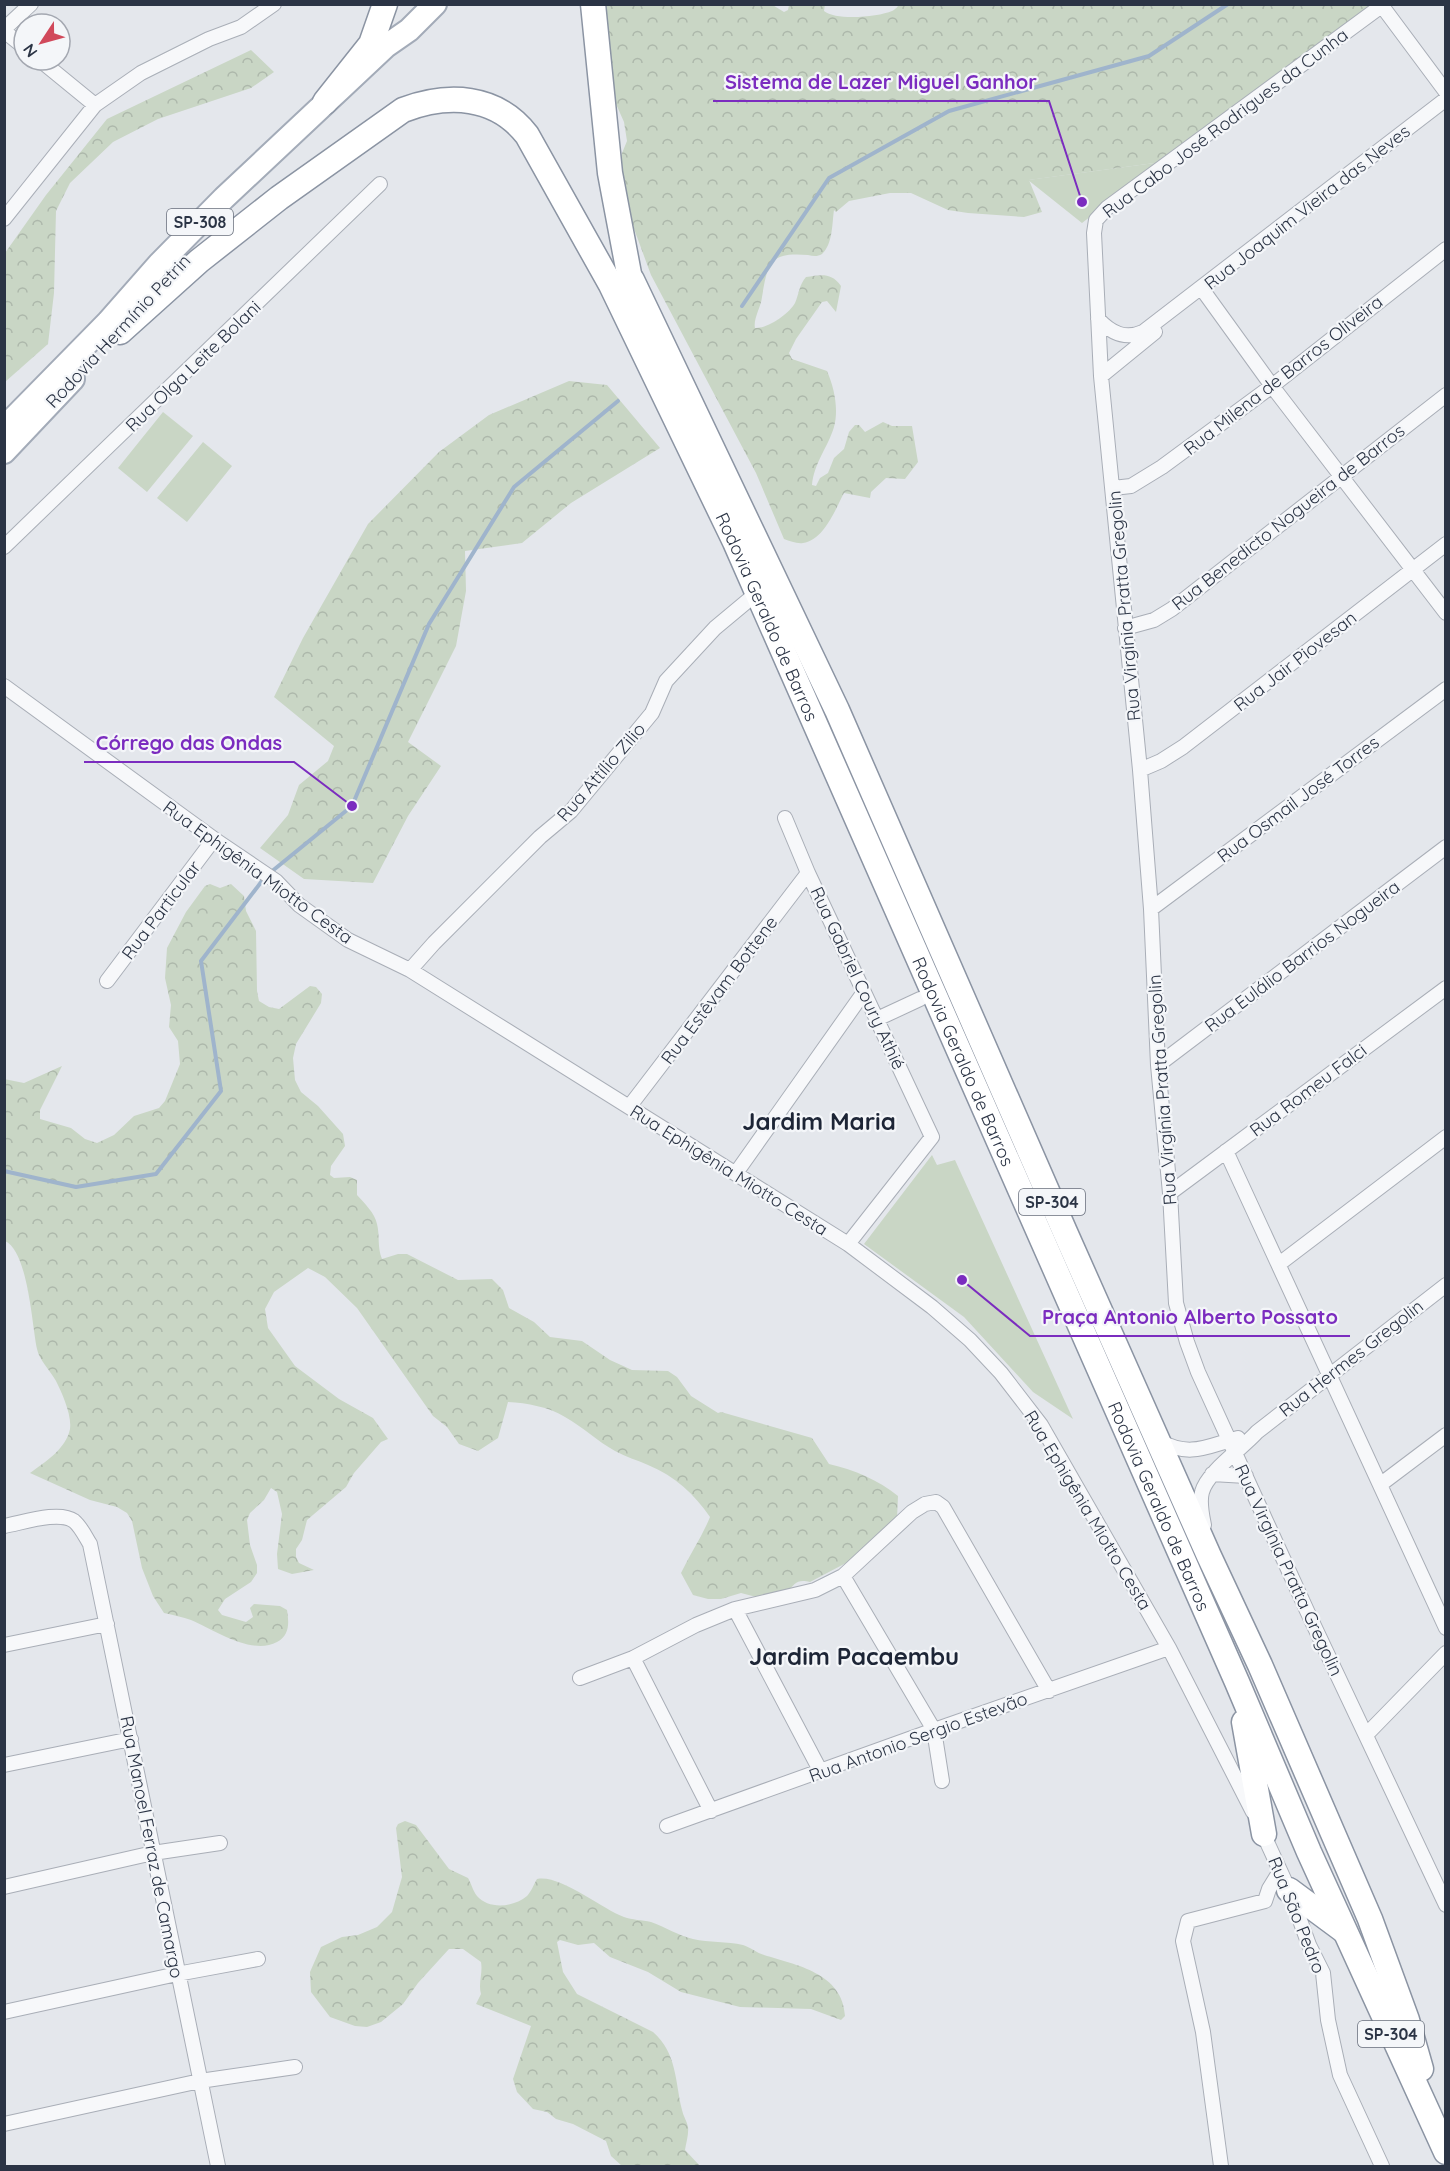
<svg xmlns="http://www.w3.org/2000/svg" width="1450" height="2171" font-family="Quicksand,sans-serif">
  <style>
    .green { fill: #c9d6c5 }
    .forest { fill: url(#forest-crowns) }
    .lines { fill: none; stroke-linecap: round; stroke-linejoin: round }
    .stream { stroke: #9fb4cc; stroke-width: 4 }
    .minor-casing { stroke: #a9aeb7; stroke-width: 16 }
    .primary-casing { stroke: #a3abb8; stroke-width: 26 }
    .trunk-casing { stroke: #8b94a3; stroke-width: 27 }
    .minor { stroke: #f7f8fa; stroke-width: 14 }
    .primary { stroke: #fff; stroke-width: 22 }
    .trunk { stroke: #fff; stroke-width: 24 }
    .labels { text-anchor: middle; dominant-baseline: central; stroke-width: 4.5; stroke-linejoin: round; paint-order: stroke }
    .shield { fill: #f4f6f9; stroke: #676e7b; stroke-width: 1.5 }
    .shield-label { font-size: 16px; font-weight: bold; fill: #2b3445 }
    .street-label { font-size: 18px; fill: #2b3445; stroke: #f4f6f9 }
    .district-label { font-size: 24px; font-weight: bold; fill: #1d2536; stroke: #f4f6f9 }
    .leader { fill: none; stroke: #7b2cbf; stroke-width: 2 }
    .callout-dot { fill: #7b2cbf; stroke: #f4f6f9; stroke-width: 2 }
    .callout-label { font-size: 20px; text-anchor: middle; font-weight: bold; fill: #7b2cbf; stroke: #f4f6f9; stroke-width: 4.5; stroke-linejoin: round; paint-order: stroke }
  </style>
  <defs>
    <pattern id="forest-crowns" width="20" height="18" patternUnits="userSpaceOnUse" patternTransform="scale(1.5)"><rect width="20" height="18" fill="#c9d6c5"/><path d="M2 6a3 3 0 1 1 6 0M12 15a3 3 0 1 1 6 0" fill="none" stroke="#adb8ab"/></pattern>
  </defs>
  <rect width="100%" height="100%" fill="#e4e7ec"/>
  <path class="green" d="M 1162,162 L 1082,223 L 1028,180 Z
    M 163,412 L 193,436 L 147,492 L 118,468 Z
    M 203,442 L 232,466 L 187,522 L 157,498 Z
    M 932,1155 L 937,1165 L 955,1160 L 1073,1419 L 1033,1392 L 964,1317 L 864,1244 Z"/>
  <path class="forest" d="M 771,4 L 784,12 L 788,10 L 789,5 L 825,4 L 824,11 C 836,21 878,17 892,11 C 895,10 898,6 900,4 L 1371,5 L 1162,162 L 1029,180 L 1042,212 L 1024,217 L 968,213 L 948,210 L 911,193 L 890,193 L 849,201 L 836,212 L 834,210 C 832,223 833,244 822,254 C 817,257 813,256 808,255 C 770,252 768,262 762,297 C 761,307 753,319 755,328 C 767,329 789,314 795,303 C 799,294 799,285 806,277 C 821,275 831,272 841,286 L 836,312 L 827,301 L 822,302 L 796,339 L 789,353 L 792,359 L 827,371 C 834,387 839,409 834,427 C 828,447 814,463 812,485 L 816,486 L 820,478 L 828,473 L 834,458 L 844,449 L 849,432 L 855,425 L 859,425 L 865,432 L 883,422 L 892,426 L 912,426 L 918,462 L 905,479 L 886,478 L 871,492 L 870,498 L 844,493 C 835,510 824,540 803,543 C 797,544 790,541 784,539 L 756,473 L 651,275 L 633,226 L 626,196 L 620,158 L 627,141 L 624,122 L 616,104 L 602,94 L 590,5 Z
    M 251,50 L 274,72 L 251,88 L 158,119 L 113,142 L 70,183 L 56,211 L 54,293 L 48,344 L 5,382 L 5,253 L 46,195 L 107,119 Z
    M 569,381 L 607,385 L 660,448 L 571,503 L 522,543 L 465,551 L 466,591 L 456,646 L 408,742 L 441,766 L 408,816 L 373,883 L 304,879 L 260,848 L 288,815 L 299,785 L 328,761 L 334,746 L 274,697 L 303,638 L 368,524 L 439,452 L 489,415 Z
    M 210,884 L 220,888 L 231,884 L 244,896 L 246,911 L 256,931 L 257,991 L 259,1001 L 269,1007 L 279,1009 L 310,986 L 316,987 L 322,994 L 321,1003 L 296,1044 L 293,1058 L 295,1080 L 301,1092 L 318,1106 L 343,1134 L 345,1146 L 331,1166 L 330,1175 L 334,1178 L 350,1177 L 357,1180 L 357,1195 C 364,1203 375,1213 377,1224 C 380,1235 377,1247 382,1259 L 398,1254 L 407,1254 L 458,1280 L 492,1279 L 503,1290 L 509,1308 L 534,1322 L 550,1337 L 582,1341 L 610,1360 L 632,1370 L 668,1371 L 677,1377 L 691,1396 L 718,1413 L 721,1412 L 812,1438 L 829,1464 C 855,1470 878,1480 898,1496 L 897,1519 L 869,1547 L 846,1563 L 810,1582 C 797,1579 795,1583 787,1593 L 760,1598 L 741,1593 L 721,1599 L 708,1599 L 693,1595 L 681,1573 C 690,1554 702,1537 710,1517 C 694,1494 675,1476 648,1465 C 637,1460 626,1457 615,1451 C 597,1441 583,1427 565,1417 C 549,1407 527,1403 508,1402 L 498,1438 L 478,1451 L 459,1444 L 447,1427 L 433,1416 L 357,1308 L 325,1277 L 308,1268 L 274,1292 L 265,1309 L 268,1328 L 295,1366 L 339,1399 L 373,1418 L 388,1439 L 381,1442 L 354,1473 L 346,1487 L 307,1520 L 302,1540 L 296,1549 L 296,1557 L 299,1563 L 314,1570 L 292,1574 L 278,1569 L 277,1554 L 282,1514 L 277,1492 L 271,1488 L 264,1500 L 250,1513 L 247,1520 L 250,1545 L 257,1565 L 257,1573 L 251,1582 L 225,1599 L 218,1610 L 222,1615 L 246,1622 L 253,1617 L 250,1608 L 254,1604 L 280,1606 L 287,1610 C 289,1622 290,1635 277,1642 C 252,1656 215,1630 191,1620 C 183,1617 173,1615 164,1613 L 153,1596 L 142,1568 L 132,1521 L 127,1513 L 117,1507 L 90,1500 L 30,1473 C 45,1462 66,1449 70,1429 C 72,1415 62,1393 56,1381 C 50,1370 39,1360 37,1349 C 32,1325 28,1251 5,1241 L 4,1079 L 24,1083 L 62,1066 L 40,1110 L 40,1119 L 71,1128 L 85,1139 L 97,1143 L 114,1135 L 134,1116 L 159,1108 L 165,1101 L 180,1064 L 178,1041 L 169,1027 L 171,1005 L 165,978 L 167,948 L 186,912 L 205,886 Z
    M 405,1821 L 416,1825 L 449,1869 L 468,1878 C 471,1883 473,1891 477,1896 C 489,1910 514,1907 527,1896 C 531,1892 534,1884 537,1879 C 560,1874 602,1909 624,1917 C 632,1920 642,1920 651,1922 C 665,1927 679,1936 693,1939 C 709,1943 727,1941 743,1945 C 750,1947 757,1953 764,1955 C 796,1965 843,1973 845,2016 L 841,2020 L 811,2009 L 740,2007 L 681,1992 L 648,1972 L 610,1957 L 594,1943 L 578,1945 L 560,1940 L 557,1942 L 563,1972 L 577,1994 L 653,2032 C 677,2053 675,2081 682,2110 C 683,2116 687,2121 688,2127 C 689,2134 686,2143 685,2150 L 700,2166 L 622,2166 L 611,2156 L 606,2141 L 573,2124 L 556,2119 L 547,2112 L 533,2109 L 517,2092 L 513,2079 L 531,2026 L 476,2004 L 481,1994 C 478,1983 483,1973 481,1962 L 463,1949 L 449,1949 L 418,1983 L 403,2004 L 381,2022 L 367,2027 L 355,2026 L 330,2017 L 311,1992 L 310,1972 L 321,1947 L 342,1937 L 358,1935 L 377,1927 L 392,1912 L 402,1877 L 396,1828 L 398,1824 Z"/>
  <g class="lines">
    <path class="stream" d="M 742,306 L 829,178 L 949,111 L 1149,56 L 1228,4
      M 271,872 L 352,806 L 429,624 L 514,487 L 618,401
      M 4,1171 L 76,1187 L 156,1174 L 221,1091 L 201,961 L 265,877"/>
    <defs>
      <path id="minor" d="M 1384,4 L 1107,208 L 1096,220 L 1094,233 L 1101,376 L 1140,770 L 1151,909 L 1158,1065 L 1170,1193 L 1176,1303 L 1187,1342 L 1198,1372 L 1308,1613 L 1446,1905
        M 1382,6 L 1446,92
        M 4,29 L 31,4
        M 4,31 L 24,47
        M 40,60 L 95,105
        M 4,219 L 95,105 L 141,73 L 209,39 L 241,27 L 274,4
        M 1202,289 L 1272,386 L 1446,613
        M 1098,319 C 1111,333 1125,340 1143,332 L 1446,99
        M 1101,376 L 1155,332
        M 1113,488 L 1131,486 L 1162,467 L 1272,386 L 1446,249
        M 4,547 L 380,184
        M 1125,628 L 1154,620 L 1172,609 L 1446,395
        M 4,686 L 214,839 L 276,881 L 299,905 L 348,940 L 410,970 L 848,1244 L 932,1307 L 970,1340 L 1001,1373 L 1041,1425 L 1169,1648 L 1253,1812
        M 1140,770 L 1161,761 L 1183,747 L 1446,544
        M 785,818 L 808,873 L 932,1137 L 848,1244
        M 1151,909 L 1446,689
        M 410,970 L 434,943 L 540,837 L 571,811 L 652,713 L 666,681 L 715,628 L 757,593
        M 107,981 L 214,839
        M 877,1019 L 920,999
        M 1158,1065 L 1446,847
        M 629,1107 L 808,873
        M 1226,1151 L 1446,1628
        M 736,1173 L 864,992
        M 1170,1193 L 1446,988
        M 1279,1264 L 1446,1137
        M 1159,1441 C 1191,1458 1207,1446 1238,1438
        M 1212,1474 L 1246,1476
        M 1381,1484 L 1446,1435
        M 1204,1525 C 1202,1515 1199,1502 1202,1492 C 1207,1472 1243,1448 1257,1432 L 1446,1285
        M 4,1526 C 22,1523 59,1510 74,1521 C 81,1527 85,1536 90,1544 L 218,2166
        M 843,1576 L 934,1730 L 942,1781
        M 735,1609 L 821,1772
        M 4,1645 L 107,1624
        M 633,1658 L 711,1811
        M 580,1678 L 633,1658 L 696,1625 L 735,1609 L 815,1590 L 843,1576 L 912,1512 L 925,1504 L 936,1502 L 943,1507 L 1049,1691
        M 1366,1735 L 1446,1653
        M 4,1765 L 131,1739
        M 667,1826 L 934,1730 L 1169,1648
        M 1261,1829 L 1289,1890 L 1309,1945 L 1323,1973 L 1328,2020 L 1340,2075 L 1382,2166
        M 4,1887 L 153,1853 L 220,1843
        M 4,2012 L 177,1974 L 258,1959
        M 4,2124 L 200,2081 L 295,2067
        M 1221,2166 L 1203,2032 L 1183,1941 L 1188,1921 L 1265,1901 L 1269,1889 L 1280,1871"/>
      <path id="primary" d="M 4,428 L 108,322 L 159,264 L 224,198 L 386,46 L 409,30 L 435,4
        M 4,452 L 73,379"/>
      <g id="trunk">
        <path d="M 593,4 L 610,173 L 633,295"/>
        <path d="M 325,102 L 371,44 L 385,4"/>
        <path d="M 632,280 L 837,710 L 1065,1232 L 1209,1556 L 1260,1665 L 1370,1919 L 1407,2020 L 1421,2069"/>
        <path id="s1" d="M 120,332 L 199,261 L 279,198 L 403,110 C 448,93 496,95 527,135 L 611,285 L 735,542 L 1237,1682 L 1309,1852 L 1446,2152"/>
        <path d="M 1244,1722 L 1264,1834"/>
        <path d="M 1289,1890 L 1343,1930"/>
      </g>
    </defs>
    <use href="#minor" class="minor-casing"/>
    <use href="#primary" class="primary-casing"/>
    <use href="#trunk" class="trunk-casing"/>
    <use href="#minor" class="minor"/>
    <use href="#primary" class="primary"/>
    <use href="#trunk" class="trunk"/>
  </g>
  <g class="labels">
    <g class="shield">
      <rect x="167" y="209" width="66" height="26" rx="4.5"/>
      <rect x="1019" y="1189" width="66" height="26" rx="4.5"/>
      <rect x="1358" y="2021" width="66" height="26" rx="4.5"/>
    </g>
    <g class="shield-label">
      <text x="200" y="222">SP-308</text>
      <text x="1052" y="1202">SP-304</text>
      <text x="1391" y="2034">SP-304</text>
    </g>
    <g class="street-label">
      <text transform="translate(1225 123) rotate(-37)">Rua Cabo José Rodrigues da Cunha</text>
      <text transform="translate(1307 207) rotate(-38)">Rua Joaquim Vieira das Neves</text>
      <text transform="translate(118 331) rotate(-47)">Rodovia Hermínio Petrin</text>
      <text transform="translate(193 366) rotate(-44)">Rua Olga Leite Bolani</text>
      <text transform="translate(1283 375) rotate(-38)">Rua Milena de Barros Oliveira</text>
      <text transform="translate(1288 517) rotate(-38)">Rua Benedicto Nogueira de Barros</text>
      <text transform="translate(1124 606) rotate(-95)">Rua Virgínia Pratta Gregolin</text>
      <text stroke="none"><textPath href="#s1" startOffset="1035">Rodovia Geraldo de Barros</textPath></text>
      <text transform="translate(1295 661) rotate(-38)">Rua Jair Piovesan</text>
      <text transform="translate(601 772) rotate(-49)">Rua Attílio Zilio</text>
      <text transform="translate(1298 799) rotate(-37)">Rua Osmail José Torres</text>
      <text transform="translate(258 872) rotate(36)">Rua Ephigênia Miotto Cesta</text>
      <text transform="translate(161 910) rotate(-53)">Rua Particular</text>
      <text transform="translate(1302 956) rotate(-37)">Rua Eulálio Barrios Nogueira</text>
      <text transform="translate(858 978) rotate(65)">Rua Gabriel Coury Athié</text>
      <text transform="translate(719 990) rotate(-53)">Rua Estêvam Bottene</text>
      <text stroke="none"><textPath href="#s1" startOffset="1521">Rodovia Geraldo de Barros</textPath></text>
      <text transform="translate(1162 1090) rotate(-94)">Rua Virgínia Pratta Gregolin</text>
      <text transform="translate(1308 1090) rotate(-37)">Rua Romeu Falci</text>
      <text transform="translate(729 1170) rotate(32)">Rua Ephigênia Miotto Cesta</text>
      <text transform="translate(1351 1358) rotate(-38)">Rua Hermes Gregolin</text>
      <text stroke="none"><textPath href="#s1" startOffset="2007">Rodovia Geraldo de Barros</textPath></text>
      <text transform="translate(1088 1510) rotate(59)">Rua Ephigênia Miotto Cesta</text>
      <text transform="translate(1289 1570) rotate(65)">Rua Virgínia Pratta Gregolin</text>
      <text transform="translate(918 1737) rotate(-20)">Rua Antonio Sergio Estevão</text>
      <text transform="translate(152 1847) rotate(79)">Rua Manoel Ferraz de Camargo</text>
      <text transform="translate(1297 1915) rotate(68)">Rua São Pedro</text>
    </g>
    <g class="district-label">
      <text x="819" y="1121">Jardim Maria</text>
      <text x="854" y="1656">Jardim Pacaembu</text>
    </g>
  </g>
  <path class="leader" d="M1082 202L1049 101H713M352 806L294 762H84M962 1280L1030 1336H1350"/>
  <g class="callout-dot">
    <circle cx="1082" cy="202" r="6"/>
    <circle cx="352" cy="806" r="6"/>
    <circle cx="962" cy="1280" r="6"/>
  </g>
  <g class="callout-label">
    <text x="881" y="89">Sistema de Lazer Miguel Ganhor</text>
    <text x="189" y="750">Córrego das Ondas</text>
    <text x="1190" y="1324">Praça Antonio Alberto Possato</text>
  </g>
  <rect width="1450" height="2171" fill="none" stroke="#2b3445" stroke-width="12"/>
  <g transform="translate(42 42) rotate(234)"><circle r="28" fill="#f4f6f9" stroke="#a4a8b1" stroke-width="1.5"/>
  <path d="M0-4.5L10 22L0 15L-10 22Z" fill="#d1495b"/>
  <text y="-9" font-size="16" font-weight="bold" text-anchor="middle" fill="#2b3445">N</text>
  </g>
</svg>
